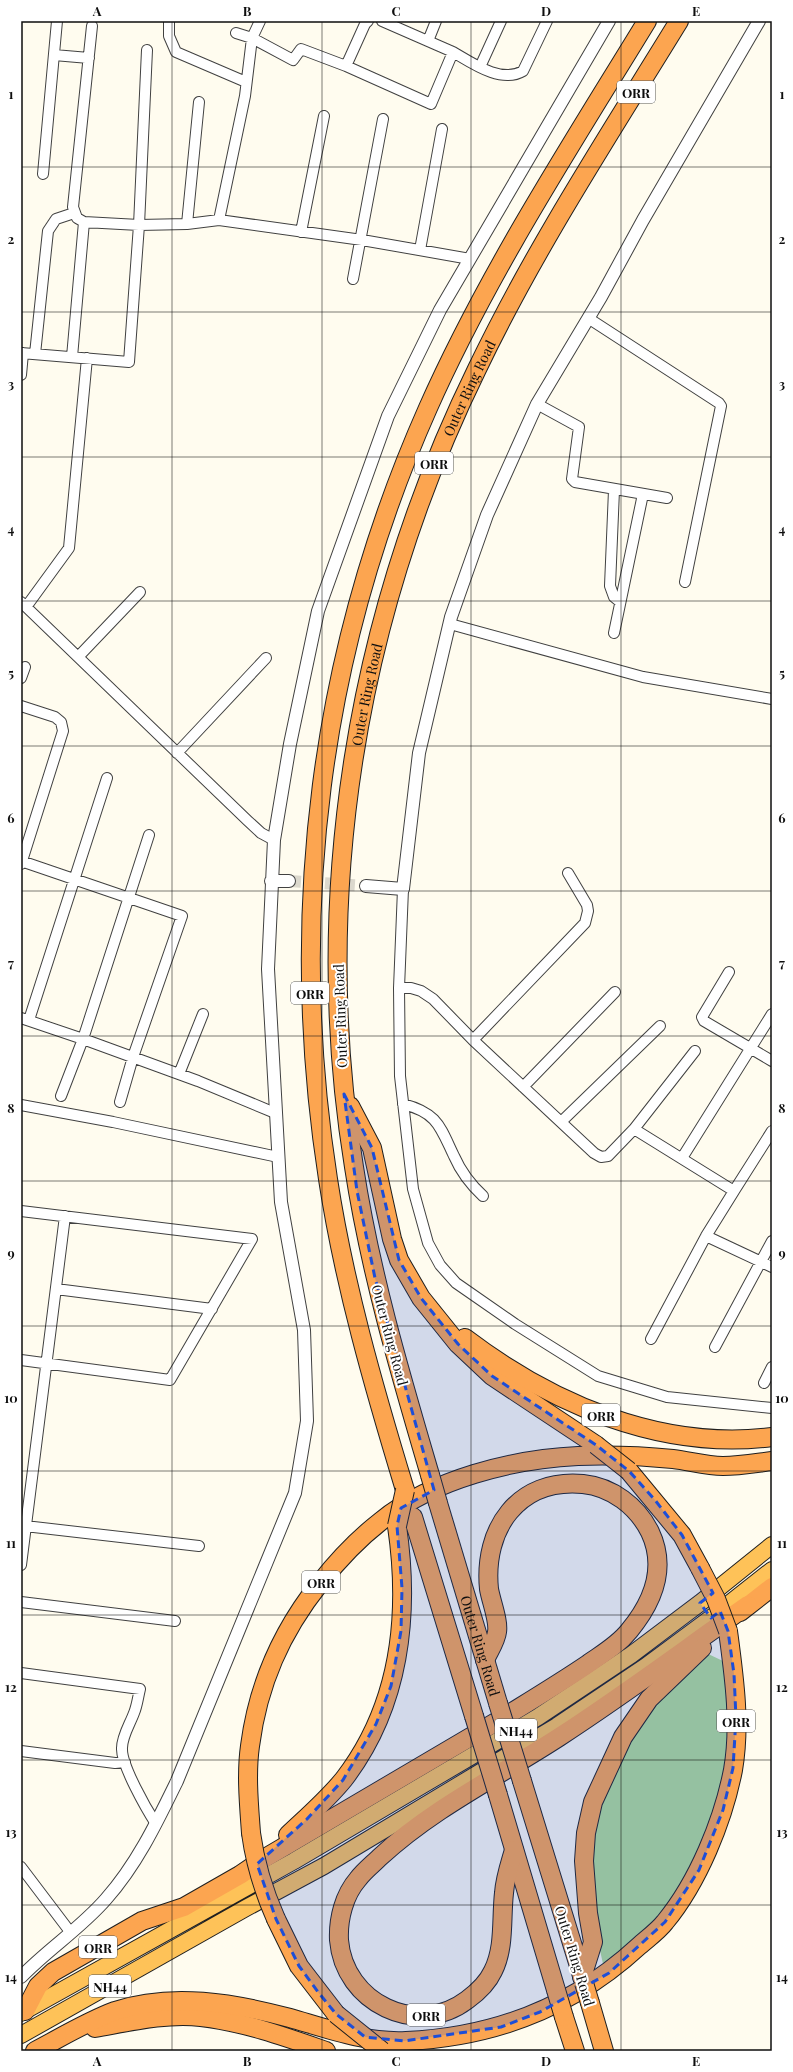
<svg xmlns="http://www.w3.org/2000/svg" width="793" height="2072" font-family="'Playfair Display',serif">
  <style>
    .forest { fill: #b3de94 }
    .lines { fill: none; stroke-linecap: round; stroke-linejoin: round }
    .tertiary-tunnel { stroke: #dbd8cd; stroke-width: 12; stroke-dasharray: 12 6; stroke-linecap: butt }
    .minor-casing { stroke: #414141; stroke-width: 12 }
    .tertiary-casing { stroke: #414141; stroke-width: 14 }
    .trunk-casing { stroke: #1f1f1f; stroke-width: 18 }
    .motorway-casing { stroke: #1f1f1f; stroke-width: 20 }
    .minor { stroke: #fff; stroke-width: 10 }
    .tertiary { stroke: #fff; stroke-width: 12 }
    .trunk { stroke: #fec258; stroke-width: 16 }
    .motorway { stroke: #fca550; stroke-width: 18 }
    .motorway-bridge-casing { stroke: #1f1f1f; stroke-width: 20; stroke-linecap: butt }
    .motorway-bridge { stroke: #fca550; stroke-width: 18 }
    .marked { fill: #1d4ed8; fill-opacity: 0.2; stroke: #1d4ed8; stroke-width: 3; stroke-dasharray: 8 5; stroke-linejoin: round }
    .grid { fill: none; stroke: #0e0e0e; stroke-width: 1; stroke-opacity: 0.55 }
    .labels { text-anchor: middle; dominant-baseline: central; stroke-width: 4; stroke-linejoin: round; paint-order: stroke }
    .shield { fill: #fff; stroke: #565656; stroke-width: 1 }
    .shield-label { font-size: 13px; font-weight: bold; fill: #0e0e0e }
    .street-label { font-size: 14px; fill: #0e0e0e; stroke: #fff }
    .neatline { fill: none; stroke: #0e0e0e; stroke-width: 1.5 }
    .grid-label { font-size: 13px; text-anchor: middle; font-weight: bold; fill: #0e0e0e }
  </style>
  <rect width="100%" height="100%" fill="#fffcef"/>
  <path class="forest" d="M 704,1652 L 723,1661 C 735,1738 724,1809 685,1877 C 675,1893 666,1910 652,1924 C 637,1939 620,1952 603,1964 L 596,1932 L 592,1857 L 596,1823 L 603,1794 L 643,1715 Z"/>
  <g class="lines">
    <path class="tertiary-tunnel" d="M 289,881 L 366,886"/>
    <defs>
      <path id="minor" d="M 169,21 L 169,36 L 176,52 L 246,82
        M 382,21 L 453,52
        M 92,26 L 73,207 L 77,218 L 84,222 L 139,225 L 187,224 L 219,220 L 362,240 L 470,259
        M 236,33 L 252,38 L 293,60 L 301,49 L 346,66 L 431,104 L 453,52 C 472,63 501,84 523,71 L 547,21
        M 428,41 L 436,21
        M 54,55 L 89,58
        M 346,66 L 365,24 L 368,21
        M 480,67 L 501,21
        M 43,174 L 57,21
        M 219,220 L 245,96 L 252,38 L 260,21
        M 187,224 L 199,102
        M 301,232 L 324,116
        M 420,250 L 442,129
        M 353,279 L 383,119
        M 588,318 L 719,403 L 721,406 L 685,582
        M 21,353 L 129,362 L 139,225 L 147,50
        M 35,354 L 48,231 L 56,219 L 74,213
        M 72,357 L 84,222
        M 21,375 L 23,353
        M 537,404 L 579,427 L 572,479 L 575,482 L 667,498
        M 614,490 L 610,586 L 614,597 L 620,602
        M 21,602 L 248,821 L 261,833 L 274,840
        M 26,607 L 69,548 L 87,358
        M 450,624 L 643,677 L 772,699
        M 614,633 L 643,494
        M 78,657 L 140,592
        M 21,678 L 25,667
        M 21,706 L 55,717 L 61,722 L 63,731 L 21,864
        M 177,753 L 266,658
        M 149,835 L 83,1039 L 198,1081 L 275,1113
        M 21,861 L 182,916 L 133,1057 L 120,1102
        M 403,889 L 399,988 L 400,1076 L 413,1189 L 428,1243 L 440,1265 L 456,1283 L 515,1324 L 598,1376 L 667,1397 L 772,1408
        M 729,972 L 702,1017 L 704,1021 L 772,1061
        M 399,988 L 411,988 L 421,991 L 433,999 L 473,1040 L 594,1153 L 601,1157 L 608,1156 L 634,1129 L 734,1191 L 706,1236 L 772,1267
        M 21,1018 L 83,1039 L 61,1096
        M 29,1020 L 107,778
        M 473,1040 L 585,923 L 588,911 L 587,905 L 568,873
        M 179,1074 L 203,1014
        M 523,1087 L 615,992
        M 403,1104 C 438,1113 440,1127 454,1156 C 461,1172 470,1184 483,1196
        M 21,1105 L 113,1122 L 278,1157
        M 561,1122 L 660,1026
        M 634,1129 L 695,1051
        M 682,1158 L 772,1014
        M 734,1191 L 772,1131
        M 21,1211 L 252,1239 L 170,1380 L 21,1360
        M 56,1289 L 212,1309
        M 651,1339 L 706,1236
        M 715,1347 L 772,1241
        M 764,1383 L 772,1367
        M 25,1526 L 199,1546
        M 21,1565 L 65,1216
        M 21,1602 L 175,1621
        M 21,1673 L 140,1689 C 138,1697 137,1706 134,1713 C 130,1724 122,1736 122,1748 C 121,1765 147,1810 156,1824
        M 21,1751 L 115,1763 L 125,1762
        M 21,1867 L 71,1933"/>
      <path id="tertiary" d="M 271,881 L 289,881
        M 366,886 L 403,889 L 419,753 L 451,617 L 487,515 L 537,404 L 601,297 L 643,220 L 759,21
        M 21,1977 C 48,1949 81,1928 106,1899 C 137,1864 157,1822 177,1781 L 295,1493 L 307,1421 L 304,1330 L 281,1202 L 268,969 L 274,840 L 290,744 L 318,611 L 388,416 L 440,310 L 609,21"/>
      <path id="trunk" d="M 21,2013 L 294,1861 L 538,1717 L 631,1655 L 700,1603 L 772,1545
        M 21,2035 L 246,1908 L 324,1866 L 557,1726 L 645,1667 L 711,1618 L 772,1570"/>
      <g id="motorway">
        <path d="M 350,1106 L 372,1148 L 392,1239 L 399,1260 L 421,1298 L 458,1344 L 492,1376 L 596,1445"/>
        <path d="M 465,1338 C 552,1404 661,1451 772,1437"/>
        <path d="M 629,1471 L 682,1535 L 700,1568"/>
        <path id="s1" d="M 430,1475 C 400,1373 370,1272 354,1167 C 310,895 356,616 477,369 C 535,248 609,135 679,21"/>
        <path d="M 405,1490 C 374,1388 344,1284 328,1179 C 287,915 319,653 428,408 C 488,273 570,147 647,21"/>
        <path id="s2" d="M 438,1503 L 498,1703"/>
        <path d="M 413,1517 L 474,1716"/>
        <path d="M 740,1612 L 772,1587"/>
        <path d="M 522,1781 L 583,1979"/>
        <path d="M 498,1795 L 556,1990"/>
        <path d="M 251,1833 C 249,1805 246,1774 250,1746 C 258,1684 281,1632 320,1583 C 338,1560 358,1539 381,1521 C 433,1479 513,1459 578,1456 C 609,1455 642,1456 673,1459 C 690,1461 706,1466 723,1466 C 739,1466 756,1463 772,1461"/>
        <path d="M 288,1835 C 307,1817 327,1800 344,1779 C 400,1706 410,1615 397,1526"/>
        <path d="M 514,1850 C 510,1864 505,1878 504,1893 C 501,1919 505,1947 493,1971 C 487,1984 478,1992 467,2000 C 417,2038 344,2003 339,1940 C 338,1919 344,1895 358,1879 C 364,1871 373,1864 380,1857 C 433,1808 499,1776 559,1737 C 624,1695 685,1649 748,1605"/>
        <path d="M 276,1919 L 299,1966 L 336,2014"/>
        <path d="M 582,1977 L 593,1942 L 588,1913 L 584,1861 L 586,1833 L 593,1802 L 623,1737 L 649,1699 L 702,1648"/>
        <path d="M 590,2003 L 604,2051"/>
        <path d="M 25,2011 L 38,1986 L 53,1972 L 142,1921 L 184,1907 L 240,1875 L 265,1858 C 344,1812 422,1765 501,1719 C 530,1701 560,1683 588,1664 C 602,1654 618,1645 629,1631 C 653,1602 667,1568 650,1532 C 637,1506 612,1487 583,1484 C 518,1478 483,1529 489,1589 C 491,1601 499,1621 497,1632 C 496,1641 489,1651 485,1660"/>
        <path d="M 564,2017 L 575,2051"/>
        <path d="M 95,2028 C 129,2022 166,2013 201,2017 C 244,2022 286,2037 326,2051"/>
        <path d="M 35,2051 C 60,2038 88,2021 115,2011 C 172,1992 234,2003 290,2018 C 328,2029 366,2043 406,2041 C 496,2037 573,2007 639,1946 C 648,1938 658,1931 665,1922 C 698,1882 723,1821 733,1770 C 741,1724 734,1676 728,1631"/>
      </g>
    </defs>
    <use href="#minor" class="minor-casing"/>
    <use href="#tertiary" class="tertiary-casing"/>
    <use href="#trunk" class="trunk-casing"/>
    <use href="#motorway" class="motorway-casing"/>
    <use href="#minor" class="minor"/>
    <use href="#tertiary" class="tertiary"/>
    <use href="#trunk" class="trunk"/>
    <use href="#motorway" class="motorway"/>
    <defs>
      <path id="motorway-bridge" d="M 596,1445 L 629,1471
        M 430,1475 L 438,1503
        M 397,1526 L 405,1490
        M 700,1568 L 716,1599 L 728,1631
        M 498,1703 L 522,1781
        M 474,1716 L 498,1795
        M 251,1833 C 255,1863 264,1892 276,1919
        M 584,1983 L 590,2003
        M 556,1990 L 564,2017
        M 336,2014 L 382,2051"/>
    </defs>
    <use href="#motorway-bridge" class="motorway-bridge-casing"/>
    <use href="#motorway-bridge" class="motorway-bridge"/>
  </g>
  <path class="marked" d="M 344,1094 L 372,1148 L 399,1260 L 421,1298 L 458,1344 L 492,1376 L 596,1445 L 629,1471 L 655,1500 L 682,1535 L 713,1593 L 700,1603 L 711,1618 L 720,1611 L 728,1631 L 734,1674 L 736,1718 L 733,1768 L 723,1810 L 699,1870 L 665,1922 L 609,1973 L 540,2012 L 501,2027 L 404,2041 L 365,2037 L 336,2014 L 318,1992 L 299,1966 L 276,1919 L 257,1864 L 307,1819 L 343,1780 L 376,1724 L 391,1686 L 401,1631 L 402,1588 L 397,1526 L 401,1508 L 434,1490 L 375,1278 L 357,1191 Z"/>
  <path class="grid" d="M 172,21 L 172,2051M 322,21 L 322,2051M 471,21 L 471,2051M 621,21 L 621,2051M 21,167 L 772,167M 21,312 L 772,312M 21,457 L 772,457M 21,601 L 772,601M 21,746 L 772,746M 21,891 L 772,891M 21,1036 L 772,1036M 21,1181 L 772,1181M 21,1326 L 772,1326M 21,1471 L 772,1471M 21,1615 L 772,1615M 21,1760 L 772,1760M 21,1905 L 772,1905"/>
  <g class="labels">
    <g class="shield">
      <rect x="617" y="81" width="38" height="22" rx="3"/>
      <rect x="415" y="452" width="38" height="22" rx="3"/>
      <rect x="291" y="982" width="38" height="22" rx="3"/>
      <rect x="582" y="1404" width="38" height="22" rx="3"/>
      <rect x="302" y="1571" width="38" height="22" rx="3"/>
      <rect x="717" y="1710" width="38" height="22" rx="3"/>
      <rect x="495" y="1719" width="42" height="22" rx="3"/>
      <rect x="79" y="1936" width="38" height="22" rx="3"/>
      <rect x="89" y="1975" width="42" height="22" rx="3"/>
      <rect x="407" y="2004" width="38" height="22" rx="3"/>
    </g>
    <g class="shield-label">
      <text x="636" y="92">ORR</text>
      <text x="434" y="463">ORR</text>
      <text x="310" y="993">ORR</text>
      <text x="601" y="1415">ORR</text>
      <text x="321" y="1582">ORR</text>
      <text x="736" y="1721">ORR</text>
      <text x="516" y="1730">NH44</text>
      <text x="98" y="1947">ORR</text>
      <text x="110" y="1986">NH44</text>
      <text x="426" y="2015">ORR</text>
    </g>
    <g class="street-label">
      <text stroke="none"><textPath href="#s1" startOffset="1117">Outer Ring Road</textPath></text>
      <text stroke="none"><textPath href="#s1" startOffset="793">Outer Ring Road</textPath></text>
      <text transform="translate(340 1016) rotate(-92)">Outer Ring Road</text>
      <text transform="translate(390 1335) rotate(75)">Outer Ring Road</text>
      <text stroke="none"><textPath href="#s2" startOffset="149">Outer Ring Road</textPath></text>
      <text transform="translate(575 1956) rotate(73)">Outer Ring Road</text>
    </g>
  </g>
  <rect width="793" height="2072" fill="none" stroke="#ffffff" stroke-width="44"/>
  <rect x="22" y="22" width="749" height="2028" class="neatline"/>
  <g class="grid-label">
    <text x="97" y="16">A</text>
    <text x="247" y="16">B</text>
    <text x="396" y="16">C</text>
    <text x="546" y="16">D</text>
    <text x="696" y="16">E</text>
    <text x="11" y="99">1</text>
    <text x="782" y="99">1</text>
    <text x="11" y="244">2</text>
    <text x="782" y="244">2</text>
    <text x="11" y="389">3</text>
    <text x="782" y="389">3</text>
    <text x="11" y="534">4</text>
    <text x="782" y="534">4</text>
    <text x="11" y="678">5</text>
    <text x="782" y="678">5</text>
    <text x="11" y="823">6</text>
    <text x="782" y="823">6</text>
    <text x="11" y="968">7</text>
    <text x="782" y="968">7</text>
    <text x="11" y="1113">8</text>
    <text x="782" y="1113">8</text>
    <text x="11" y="1258">9</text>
    <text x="782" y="1258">9</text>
    <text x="11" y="1403">10</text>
    <text x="782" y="1403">10</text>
    <text x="11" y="1548">11</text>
    <text x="782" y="1548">11</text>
    <text x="11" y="1692">12</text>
    <text x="782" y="1692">12</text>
    <text x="11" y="1837">13</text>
    <text x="782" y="1837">13</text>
    <text x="11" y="1982">14</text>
    <text x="782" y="1982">14</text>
    <text x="97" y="2066">A</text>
    <text x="247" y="2066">B</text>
    <text x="396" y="2066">C</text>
    <text x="546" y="2066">D</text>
    <text x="696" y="2066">E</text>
  </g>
</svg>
